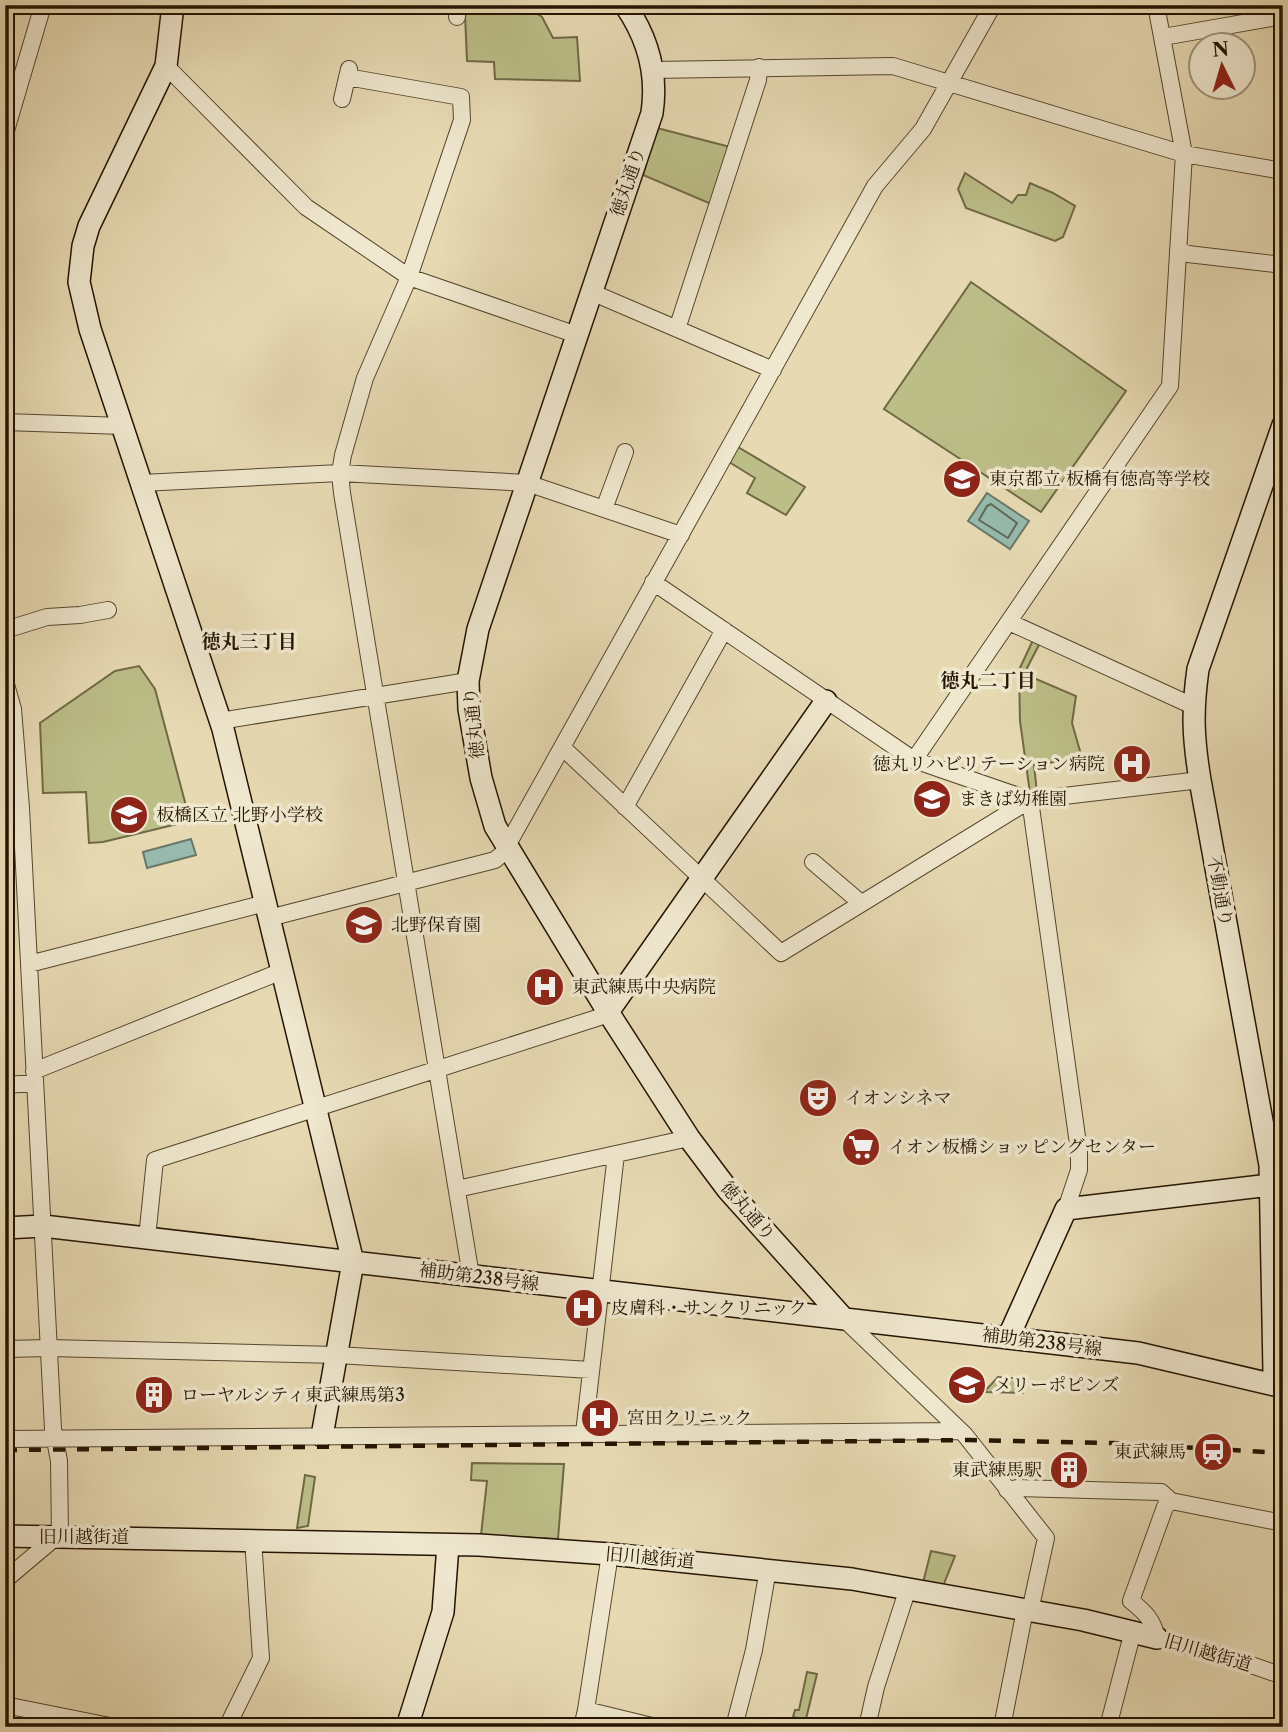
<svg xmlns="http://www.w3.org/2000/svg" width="1288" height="1732" font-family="'Libre Caslon Text','Noto Serif JP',serif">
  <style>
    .green { fill: #bcbe88; stroke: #706945; stroke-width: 2 }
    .water { fill: #97bbae; stroke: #697869; stroke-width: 2 }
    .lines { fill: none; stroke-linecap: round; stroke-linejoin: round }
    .shore { stroke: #5e6858; stroke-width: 2 }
    .street-casing { stroke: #55462e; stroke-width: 18 }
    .secondary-casing { stroke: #241402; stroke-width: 24 }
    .street { stroke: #efe7ce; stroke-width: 16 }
    .secondary { stroke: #efe7ce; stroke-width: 21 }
    .rail { stroke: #241402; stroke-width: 4.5; stroke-dasharray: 12 12; stroke-linecap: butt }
    .labels { text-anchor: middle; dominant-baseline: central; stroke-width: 7; stroke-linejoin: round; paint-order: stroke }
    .street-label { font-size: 18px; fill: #241402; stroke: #efe7ce }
    .poi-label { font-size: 18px; fill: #241402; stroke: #efe7ce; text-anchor: start }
    .neighbourhood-label { font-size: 19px; font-weight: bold; fill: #241402; stroke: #efe7ce }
  </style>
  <rect width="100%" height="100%" fill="#e7dab3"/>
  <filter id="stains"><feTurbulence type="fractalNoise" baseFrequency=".00286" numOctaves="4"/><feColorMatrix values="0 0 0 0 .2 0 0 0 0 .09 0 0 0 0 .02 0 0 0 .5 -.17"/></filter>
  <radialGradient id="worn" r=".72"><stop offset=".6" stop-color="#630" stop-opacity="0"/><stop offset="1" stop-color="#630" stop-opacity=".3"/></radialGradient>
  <path class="green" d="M 531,10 L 542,17 L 553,38 L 577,37 L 580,81 L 495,79 L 494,62 L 467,61 L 465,14 Z
    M 657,128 L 730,147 L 711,204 L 643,175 Z
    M 965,173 L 1012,203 L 1018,195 L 1026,195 L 1030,183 L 1053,193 L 1075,206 L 1063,237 L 1055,241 L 966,208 L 958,189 Z
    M 971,282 L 1126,391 L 1041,512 L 884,409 Z
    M 738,447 L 805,487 L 786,515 L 747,493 L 755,478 L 729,462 Z
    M 1033,640 L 1040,643 L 1027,668 L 1029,676 L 1076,696 L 1072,723 L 1082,758 L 1034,765 L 1037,793 L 1030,793 L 1020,721 L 1019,670 Z
    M 139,666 L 155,689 L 190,821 L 103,842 L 89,843 L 86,792 L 43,793 L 40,723 L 115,671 Z
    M 998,1377 L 1024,1379 L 1023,1393 L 984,1392 Z
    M 472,1463 L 564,1464 L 558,1539 L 481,1535 L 487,1481 L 471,1480 Z
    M 305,1475 L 315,1477 L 308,1526 L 297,1528 Z
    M 931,1551 L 955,1556 L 943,1586 L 923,1583 Z
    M 807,1672 L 817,1674 L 804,1727 L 799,1727 L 801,1719 L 793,1717 L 795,1710 L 799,1710 Z"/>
  <path class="water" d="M 987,493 L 1029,521 L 1010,549 L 968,521 Z
    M 191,839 L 196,855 L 147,868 L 143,852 Z"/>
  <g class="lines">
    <path class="shore" d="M 991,504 L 1017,523 L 1008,538 L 979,520 L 987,506 Z"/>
    <defs>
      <path id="street" d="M 457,5 L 457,17
        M 1163,37 L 1283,16
        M 166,66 L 306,207 L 409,277 L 577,335
        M 653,70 L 893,66 L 1184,154 L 1283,171
        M 347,77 L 461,97 L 462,120 L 409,277 L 365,378 L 343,455 L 340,473 L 342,493 L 471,1276
        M 342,99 L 349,69
        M 5,134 L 43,5
        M 1178,250 L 1188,254 L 1283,265
        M 591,292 L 773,370
        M 677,329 L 758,80 L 759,67
        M 5,422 L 123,426
        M 142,483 L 340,473 L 527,483 L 681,535
        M 604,509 L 625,452
        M 653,582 L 914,760 L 1030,800 L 1200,780
        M 1009,622 L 1193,706
        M 5,630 L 47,617 L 80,615 L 108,610
        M 5,681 L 13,709 L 21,808 L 53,1429 L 59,1461 L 60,1537
        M 220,721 L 468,681
        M 562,747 L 781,953 L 1030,800 L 1079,1151 L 1079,1170 L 1066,1209
        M 914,760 L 1170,386 L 1184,154 L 1156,5
        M 625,807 L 724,630
        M 813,862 L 861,903
        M 269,918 L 495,860 L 503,853 L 875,186 L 923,129 L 993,5
        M 29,964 L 266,903
        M 34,1071 L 282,971
        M 5,1085 L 35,1083
        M 457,1189 L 689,1138
        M 147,1238 L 155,1160 L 600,1017 L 608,1012
        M 844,1319 L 965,1435 L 1046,1538 L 1030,1611
        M 5,1349 L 49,1348 L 337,1355 L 591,1370
        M 584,1433 L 616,1154
        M 5,1439 L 959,1431
        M 1007,1490 L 1017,1488 L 1161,1492 L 1171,1501 L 1283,1523
        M 1171,1501 L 1165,1507 L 1131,1601 C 1145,1612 1153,1620 1157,1638 L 1234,1659 L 1283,1676
        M 5,1580 L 56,1537
        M 5,1705 L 115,1727
        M 586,1710 L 656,1727
        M 227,1727 L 261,1658 L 253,1539
        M 582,1727 L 586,1710 L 610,1554
        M 734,1727 L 754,1650 L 768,1569
        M 867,1727 L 876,1687 L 908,1588
        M 1002,1727 L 1025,1610
        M 1108,1727 L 1133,1631"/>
      <path id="secondary" d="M 173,5 L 166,66 L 89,226 L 83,246 L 79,282 L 90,329 L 223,729 L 353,1262 L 322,1436
        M 625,5 C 648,38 658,73 652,113 L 478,629 L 468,681 L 469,709 L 481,778 L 495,826 L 608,1012 L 689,1138 L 728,1190 L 844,1319
        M 608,1012 L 826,701
        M 5,1228 L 43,1226 L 1138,1353 L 1283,1387
        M 1008,1338 L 1066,1209 L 1270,1185
        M 1274,1371 L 1270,1165 L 1200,780 C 1193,737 1192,712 1198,669 L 1283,425
        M 5,1536 L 479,1545 L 610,1554 L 852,1579 L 1083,1620 L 1157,1638
        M 407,1727 L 443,1612 L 448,1545"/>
    </defs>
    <use href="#street" class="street-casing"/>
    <use href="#secondary" class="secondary-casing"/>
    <use href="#street" class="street"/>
    <use href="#secondary" class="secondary"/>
    <path class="rail" d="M 5,1450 L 969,1440 L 1113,1443 L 1283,1453"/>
  </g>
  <defs>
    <symbol id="school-disc" viewBox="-11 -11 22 22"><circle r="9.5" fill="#8f2418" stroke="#efe7ce"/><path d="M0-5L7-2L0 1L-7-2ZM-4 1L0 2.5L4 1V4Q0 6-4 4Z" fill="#fff"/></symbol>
    <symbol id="hospital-disc" viewBox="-11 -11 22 22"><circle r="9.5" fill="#8f2418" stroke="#efe7ce"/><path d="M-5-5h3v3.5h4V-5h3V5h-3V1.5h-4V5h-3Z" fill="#fff"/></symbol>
    <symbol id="theatre-disc" viewBox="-11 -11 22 22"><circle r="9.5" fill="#8f2418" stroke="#efe7ce"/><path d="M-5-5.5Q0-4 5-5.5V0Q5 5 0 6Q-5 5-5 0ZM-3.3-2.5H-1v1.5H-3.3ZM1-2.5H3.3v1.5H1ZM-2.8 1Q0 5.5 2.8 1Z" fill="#fff"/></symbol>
    <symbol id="supermarket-disc" viewBox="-11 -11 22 22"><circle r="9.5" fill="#8f2418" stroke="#efe7ce"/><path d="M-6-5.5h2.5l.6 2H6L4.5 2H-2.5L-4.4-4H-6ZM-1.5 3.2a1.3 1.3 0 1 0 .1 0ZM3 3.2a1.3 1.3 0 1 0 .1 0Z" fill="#fff"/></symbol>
    <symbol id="building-disc" viewBox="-11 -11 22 22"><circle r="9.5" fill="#8f2418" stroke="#efe7ce"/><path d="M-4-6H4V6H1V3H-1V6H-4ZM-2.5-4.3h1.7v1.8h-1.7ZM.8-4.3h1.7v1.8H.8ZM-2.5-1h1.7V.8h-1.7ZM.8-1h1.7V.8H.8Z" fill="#fff"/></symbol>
    <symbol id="station-disc" viewBox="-11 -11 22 22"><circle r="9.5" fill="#8f2418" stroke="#efe7ce"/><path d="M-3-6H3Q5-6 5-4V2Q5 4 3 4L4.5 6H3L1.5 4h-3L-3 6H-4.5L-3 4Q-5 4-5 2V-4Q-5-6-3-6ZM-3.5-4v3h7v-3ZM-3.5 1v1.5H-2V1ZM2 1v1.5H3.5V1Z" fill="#fff"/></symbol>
  </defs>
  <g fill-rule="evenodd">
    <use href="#school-disc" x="940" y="457" width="44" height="44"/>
    <use href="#hospital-disc" x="1110" y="742" width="44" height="44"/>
    <use href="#school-disc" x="910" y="777" width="44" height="44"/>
    <use href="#school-disc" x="107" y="793" width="44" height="44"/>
    <use href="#school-disc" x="342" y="903" width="44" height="44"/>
    <use href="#hospital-disc" x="523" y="965" width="44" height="44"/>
    <use href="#theatre-disc" x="796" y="1076" width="44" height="44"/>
    <use href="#supermarket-disc" x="839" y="1125" width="44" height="44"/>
    <use href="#hospital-disc" x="562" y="1286" width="44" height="44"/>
    <use href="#school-disc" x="945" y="1363" width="44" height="44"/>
    <use href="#building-disc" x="132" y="1373" width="44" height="44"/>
    <use href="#hospital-disc" x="578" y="1396" width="44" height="44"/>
    <use href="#station-disc" x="1191" y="1430" width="44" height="44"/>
    <use href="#building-disc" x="1047" y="1448" width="44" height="44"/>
  </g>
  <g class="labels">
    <g class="street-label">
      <text transform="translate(628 182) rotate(-71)">徳丸通り</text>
      <text transform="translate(474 723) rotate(-96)">徳丸通り</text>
      <text transform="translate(1220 891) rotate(80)">不動通り</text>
      <text transform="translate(748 1211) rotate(49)">徳丸通り</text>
      <text transform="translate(479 1277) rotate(7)">補助第238号線</text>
      <text transform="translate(1042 1342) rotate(7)">補助第238号線</text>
      <text x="84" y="1537">旧川越街道</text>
      <text transform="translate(650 1558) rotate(5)">旧川越街道</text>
      <text transform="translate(1208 1653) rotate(16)">旧川越街道</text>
    </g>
    <g class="poi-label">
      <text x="989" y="479">東京都立 板橋有徳高等学校</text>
      <text x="1105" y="764" text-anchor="end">徳丸リハビリテーション病院</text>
      <text x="959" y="799">まきば幼稚園</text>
      <text x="156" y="815">板橋区立 北野小学校</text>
      <text x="391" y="925">北野保育園</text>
      <text x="572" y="987">東武練馬中央病院</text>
      <text x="845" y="1098">イオンシネマ</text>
      <text x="888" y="1147">イオン板橋ショッピングセンター</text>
      <text x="611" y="1308">皮膚科・サンクリニック</text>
      <text x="994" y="1385">メリーポピンズ</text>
      <text x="181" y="1395">ローヤルシティ東武練馬第3</text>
      <text x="627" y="1418">宮田クリニック</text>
      <text x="1186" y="1452" text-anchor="end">東武練馬</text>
      <text x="1042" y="1470" text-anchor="end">東武練馬駅</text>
    </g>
    <g class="neighbourhood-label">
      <text x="249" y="641">徳丸三丁目</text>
      <text x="988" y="680">徳丸二丁目</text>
    </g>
  </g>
  <rect width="1288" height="1732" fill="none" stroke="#e7dab3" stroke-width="28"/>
  <rect x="7" y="7" width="1274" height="1718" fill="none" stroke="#241402" stroke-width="3.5"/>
  <rect x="14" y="14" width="1260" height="1704" fill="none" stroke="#241402" stroke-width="2"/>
  <g transform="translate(1222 66) rotate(355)"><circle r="33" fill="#efe7ce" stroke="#9e937c" stroke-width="2"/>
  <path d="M0-5L12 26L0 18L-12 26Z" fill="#8f2418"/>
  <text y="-10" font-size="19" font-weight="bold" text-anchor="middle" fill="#241402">N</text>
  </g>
  <rect width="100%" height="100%" filter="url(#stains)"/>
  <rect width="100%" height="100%" fill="url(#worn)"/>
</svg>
